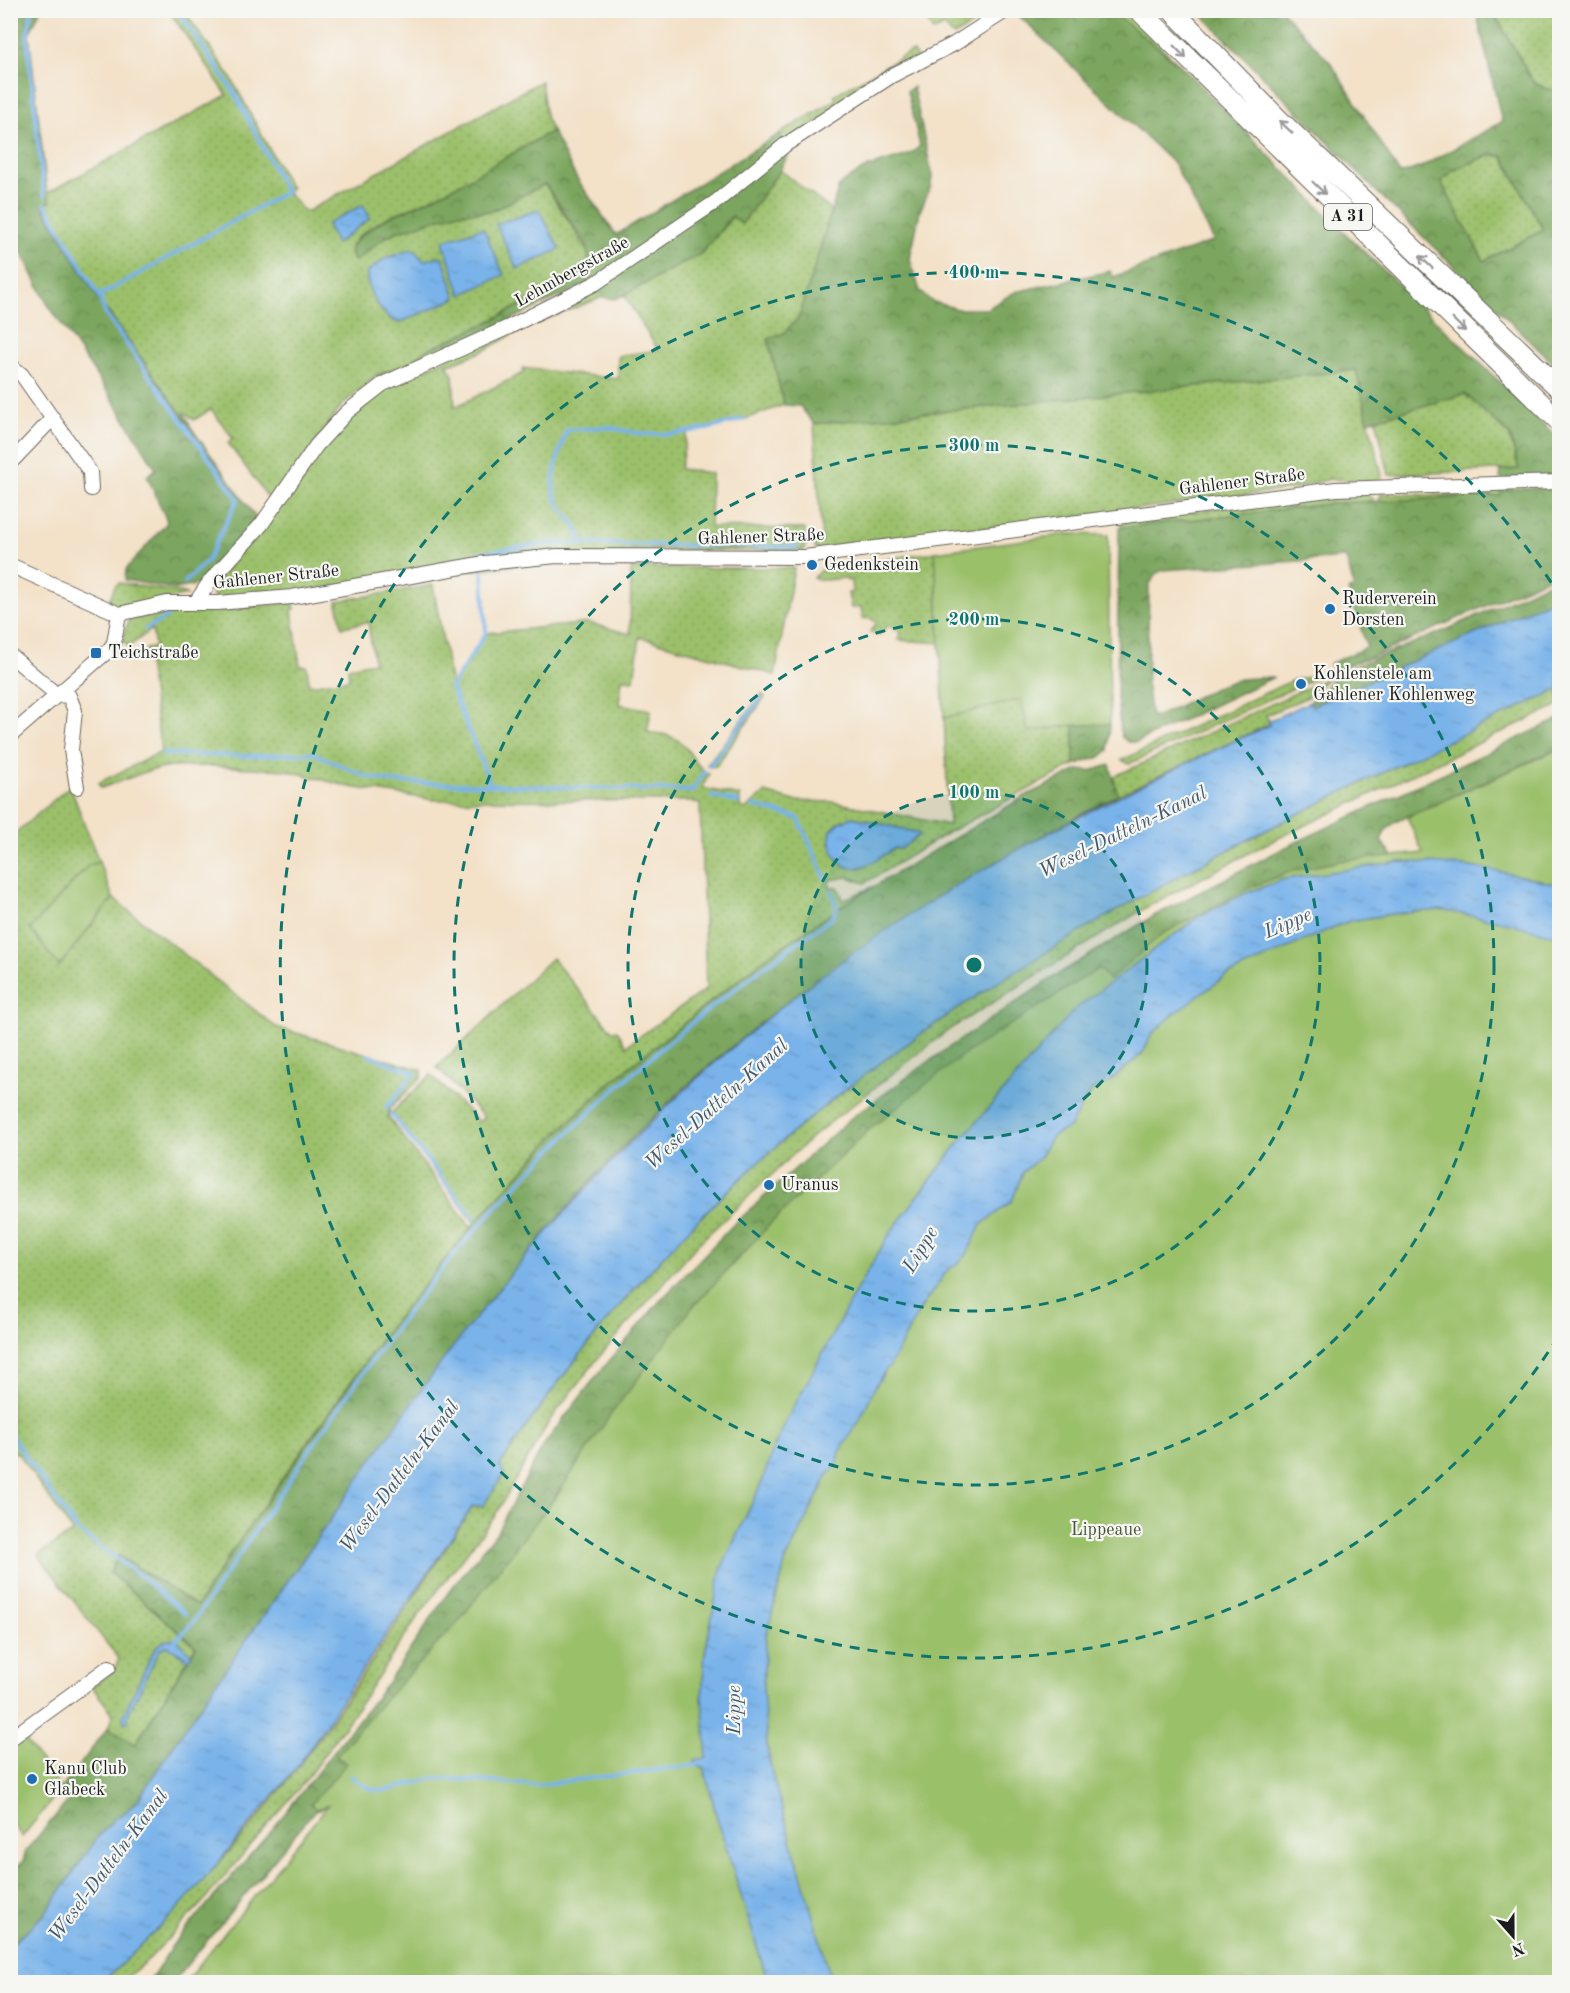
<svg xmlns="http://www.w3.org/2000/svg" width="1570" height="1993" font-family="'Old Standard TT',serif">
  <style>
    .grass { fill: url(#grass-dots); stroke: #5c6e44; stroke-width: 1.5; fill-rule: evenodd }
    .forest { fill: url(#forest-crowns); stroke: #4c613e; stroke-width: 1.5; fill-rule: evenodd }
    .park { fill: #9bc06b; stroke: #5c6e44; stroke-width: 1.5 }
    .water { fill: url(#water-ripples); stroke: #4a6883; stroke-width: 1.5 }
    .lines { fill: none; stroke-linecap: round; stroke-linejoin: round }
    .stream { stroke: #79b3ea; stroke-width: 4 }
    .minor-casing { stroke: #676158; stroke-width: 16 }
    .highway-casing { stroke: #676158; stroke-width: 22 }
    .minor { stroke: #fff; stroke-width: 14 }
    .highway { stroke: #fff; stroke-width: 20 }
    .oneway { stroke: #999 }
    .ring { fill: none; stroke: #0f766e; stroke-width: 3; stroke-dasharray: 10 8 }
    .poi-dot { fill: #1f6fb2; stroke: #f6f6f2; stroke-width: 2 }
    .labels { text-anchor: middle; dominant-baseline: central; stroke-width: 4.5; stroke-linejoin: round; paint-order: stroke }
    .shield { fill: #f6f6f2; stroke: #5d5d5c; stroke-width: 1.5 }
    .shield-label { font-size: 16px; font-weight: bold; fill: #1c1c1c }
    .street-label { font-size: 18px; fill: #1c1c1c; stroke: #f6f6f2 }
    .poi-label { font-size: 18px; fill: #1c1c1c; stroke: #f6f6f2; text-anchor: start }
    .park-label { font-size: 18px; fill: #485538; stroke: #f6f6f2 }
    .water-label { font-size: 20px; font-style: italic; fill: #41586e; stroke: #f6f6f2 }
    .centre { fill: #0f766e; stroke: #f6f6f2; stroke-width: 3 }
    .ring-label { font-size: 18px; text-anchor: middle; font-weight: bold; fill: #0f766e; stroke: #f6f6f2; stroke-width: 4.5; stroke-linejoin: round; paint-order: stroke }
  </style>
  <defs>
    <pattern id="grass-dots" width="8" height="8" patternUnits="userSpaceOnUse" patternTransform="scale(1.5)"><rect width="8" height="8" fill="#9bc06b"/><path d="M2 2h.1M6 6h.1" fill="none" stroke="#85a45c" stroke-width="1.8" stroke-linecap="round"/></pattern>
    <pattern id="forest-crowns" width="20" height="18" patternUnits="userSpaceOnUse" patternTransform="scale(1.5)"><rect width="20" height="18" fill="#7ca65f"/><path d="M2 6a3 3 0 1 1 6 0M12 15a3 3 0 1 1 6 0" fill="none" stroke="#65864e"/></pattern>
    <pattern id="water-ripples" width="26" height="14" patternUnits="userSpaceOnUse" patternTransform="scale(1.5)"><rect width="26" height="14" fill="#79b3ea"/><path d="M2 4q2-2 4 0t4 0M15 11q2-2 4 0t4 0" fill="none" stroke="#6899c8"/></pattern>
  </defs>
  <rect width="100%" height="100%" fill="#f6f6f2"/>
  <filter id="ink" filterUnits="userSpaceOnUse"><feTurbulence type="fractalNoise" baseFrequency=".0167" numOctaves="2"/><feDisplacementMap in="SourceGraphic" scale="12" xChannelSelector="R" yChannelSelector="G"/><feConvolveMatrix kernelMatrix="1 2 1 2 8 2 1 2 1" color-interpolation-filters="sRGB"/></filter>
  <filter id="wash" filterUnits="userSpaceOnUse"><feTurbulence type="fractalNoise" baseFrequency=".008" numOctaves="4" result="noise"/><feDisplacementMap in="SourceGraphic" scale="24" xChannelSelector="R" yChannelSelector="G"/><feGaussianBlur stdDeviation="1.35" result="paint"/><feColorMatrix in="noise" values="0 0 0 0 0 0 0 0 0 0 0 0 0 0 0 0 0 1.4 0 .05"/><feComposite in="paint" operator="in"/></filter>
  <g filter="url(#wash)">
    <rect width="100%" height="100%" fill="#f3e1c8"/>
    <path class="grass" d="M 169,11 L 184,11 L 230,76 L 291,189 L 287,192 L 303,210 L 308,211 L 541,81 L 546,118 L 552,131 C 512,153 473,178 432,199 C 414,208 391,213 374,225 C 364,232 347,243 351,256 L 396,232 L 456,213 L 482,212 L 545,184 L 589,253 L 589,264 L 582,272 L 487,323 L 427,350 L 405,365 L 377,375 L 342,405 L 272,503 L 228,443 L 233,438 L 211,409 L 194,420 L 186,413 L 184,414 L 190,423 L 188,425 L 102,304 L 100,298 L 97,297 L 43,204 L 51,202 L 47,193 L 227,95 Z
      M 923,11 L 977,11 L 980,20 L 954,36 L 944,26 L 933,32 Z
      M 1111,11 L 1124,11 L 1180,65 Z
      M 1493,11 L 1559,11 L 1559,89 L 1549,90 L 1533,82 Z
      M 910,52 L 914,52 L 917,58 L 784,143 L 779,134 L 836,100 L 834,95 Z
      M 1489,155 L 1502,156 L 1544,230 L 1484,261 L 1441,182 L 1452,171 Z
      M 780,170 L 830,209 L 825,239 L 799,317 L 784,333 L 768,339 L 784,405 L 734,423 L 687,433 L 680,469 L 711,473 L 710,527 L 805,529 L 806,544 L 803,551 L 642,550 L 283,593 L 215,598 L 210,590 L 342,423 L 384,389 L 598,286 L 603,297 L 526,327 L 483,351 L 447,365 L 453,375 L 455,407 L 523,373 L 523,368 L 618,379 L 618,356 L 658,350 L 624,295 L 702,253 L 733,216 L 742,223 Z
      M 1356,370 L 1382,475 L 1381,482 L 1330,479 L 1292,489 L 817,550 L 813,544 L 822,543 L 814,424 Z
      M 1465,394 L 1509,435 L 1519,469 L 1389,475 L 1376,419 Z
      M 1501,489 L 1501,496 L 1379,501 L 1381,494 L 1456,495 L 1478,490 Z
      M 1368,493 L 1374,501 L 1336,503 L 1120,528 L 1122,522 L 1257,503 Z
      M 935,552 L 940,643 L 898,640 L 901,633 L 889,625 L 879,635 L 870,632 L 877,623 L 870,618 L 863,619 L 861,607 L 851,608 L 848,593 L 852,592 L 851,580 L 847,581 L 846,578 L 825,580 L 813,578 L 823,568 Z
      M 631,568 L 794,568 L 775,675 L 640,637 L 634,680 L 622,679 L 619,704 L 651,710 L 647,732 C 658,734 672,734 680,742 C 693,753 691,762 709,774 L 702,788 L 740,796 L 740,807 L 746,809 L 765,793 L 795,801 L 834,802 L 949,825 L 944,718 L 1021,699 L 1028,731 L 1074,725 L 1074,765 L 949,832 L 865,883 L 848,877 L 829,880 L 830,887 L 838,887 L 843,900 L 872,887 L 768,956 L 607,1085 L 554,1136 L 475,1223 L 390,1114 L 431,1075 L 479,1122 L 484,1117 L 437,1067 L 552,958 L 612,1031 L 617,1030 L 626,1046 L 706,989 L 700,804 L 685,801 L 435,800 L 350,787 L 286,770 L 213,766 L 170,767 L 148,771 L 101,788 L 98,783 L 161,752 L 146,649 L 155,647 L 152,629 L 128,647 L 122,639 L 129,620 L 173,608 L 224,610 L 293,602 L 295,609 L 292,610 L 300,666 L 307,666 L 309,685 L 349,679 L 348,667 L 374,662 L 368,622 L 342,627 L 337,601 L 433,585 L 451,685 L 487,633 L 589,623 L 630,634 ZM 853,817 L 918,833 L 901,849 L 895,848 L 860,868 L 830,844 L 831,830 L 840,822 Z
      M 119,583 L 184,593 L 187,595 L 123,608 L 108,603 L 115,586 Z
      M 1319,674 L 1322,675 L 1129,764 L 1122,760 L 1291,681 Z
      M 1328,678 L 1308,697 L 1266,715 L 1270,724 L 1118,795 L 1113,777 Z
      M 1559,689 L 1559,705 L 1266,844 L 1145,908 L 950,1029 L 813,1136 L 697,1245 L 599,1357 L 550,1420 L 494,1517 L 419,1615 L 349,1720 L 305,1781 L 203,1902 L 150,1958 L 121,1982 L 103,1982 C 172,1915 240,1845 298,1767 C 360,1682 416,1594 473,1506 L 482,1506 L 503,1474 L 500,1465 C 586,1336 691,1215 811,1117 C 1036,933 1299,811 1559,689 Z
      M 762,694 L 765,697 L 716,766 L 709,767 L 707,765 Z
      M 70,786 L 99,862 L 88,867 L 59,966 L 113,898 L 276,1027 L 422,1070 L 422,1077 L 390,1108 L 388,1117 L 471,1227 C 373,1348 281,1475 197,1606 L 119,1556 L 110,1573 L 196,1646 L 135,1745 L 108,1728 L 113,1714 L 92,1687 L 113,1671 L 119,1659 L 38,1555 L 73,1532 L 17,1452 L 11,1454 L 10,838 Z"/>
    <path class="forest" d="M 10,11 L 40,11 L 29,34 L 47,193 L 51,202 L 43,204 L 45,210 L 97,297 L 259,522 L 201,584 L 175,589 L 125,580 L 126,569 L 166,524 L 167,521 L 147,476 L 156,469 L 113,400 L 47,303 L 11,231 Z
      M 1014,11 L 1111,11 L 1180,65 L 1349,237 L 1559,439 L 1559,476 L 1500,479 L 1501,470 L 1519,469 L 1510,435 L 1465,394 L 1368,421 L 1356,370 L 814,424 L 800,406 L 784,405 L 768,339 L 784,333 L 799,317 L 839,186 C 851,176 866,167 881,163 C 896,158 909,158 920,146 L 907,91 L 913,87 L 932,174 L 931,186 L 920,211 L 910,259 L 920,291 L 931,301 L 958,309 L 987,309 L 1015,292 L 1110,271 L 1113,277 L 1214,241 L 1174,164 Z
      M 1198,11 L 1282,11 L 1331,63 L 1400,174 L 1421,167 L 1502,122 L 1476,11 L 1493,11 L 1533,82 L 1549,90 L 1559,89 L 1559,369 L 1371,186 ZM 1489,155 L 1503,156 L 1543,230 L 1484,261 L 1441,182 L 1452,171 Z
      M 552,131 L 577,179 L 616,235 L 779,134 L 784,143 L 702,209 L 592,281 L 381,382 L 377,375 L 405,365 L 427,350 L 487,323 L 582,272 L 589,264 L 586,244 L 545,184 L 492,211 L 456,213 L 396,232 L 387,236 L 355,261 L 351,256 L 351,247 C 374,217 412,210 444,192 C 481,173 516,151 552,131 Z
      M 793,146 L 780,170 L 742,224 L 732,216 L 702,253 L 624,295 L 615,299 L 603,297 L 598,286 Z
      M 1559,487 L 1559,573 L 1374,656 L 1333,670 L 1329,664 L 1367,647 L 1348,590 L 1354,587 L 1346,558 L 1163,570 L 1157,573 L 1149,585 L 1147,688 L 1151,716 L 1158,716 L 1221,685 L 1240,679 L 1274,677 L 1137,742 L 1128,742 L 1121,736 L 1117,698 L 1119,528 L 1336,503 L 1500,496 L 1501,489 Z
      M 1559,578 L 1559,597 L 1312,707 L 1310,702 L 1324,690 L 1335,674 L 1446,630 Z
      M 1559,719 L 1559,748 L 1395,822 L 1385,831 L 1381,841 L 1393,856 L 1107,983 L 850,1150 L 733,1263 L 645,1370 L 516,1551 L 433,1782 L 315,1810 L 173,1982 L 146,1982 L 154,1975 L 174,1943 L 271,1831 L 389,1681 L 450,1590 L 495,1535 L 545,1443 L 595,1378 L 659,1302 L 732,1226 L 851,1118 L 942,1052 L 1055,976 L 1150,918 L 1286,847 Z
      M 1110,724 L 1108,751 L 1100,757 L 1074,765 L 1074,725 Z
      M 1110,765 L 1118,795 C 924,895 738,1020 590,1182 C 484,1299 394,1428 304,1558 C 249,1638 190,1717 138,1800 L 122,1815 L 117,1816 L 98,1837 L 44,1915 L 11,1945 L 11,1871 L 23,1861 L 26,1850 L 70,1799 L 61,1789 L 108,1728 L 135,1745 L 196,1647 L 110,1572 L 119,1556 L 197,1606 L 230,1554 L 389,1328 L 478,1219 L 554,1136 L 607,1085 L 768,956 L 848,902 L 1025,796 L 1078,770 L 1090,771 Z"/>
    <path class="park" d="M 1068,534 L 1108,535 L 1110,724 L 1074,725 L 1028,732 L 1021,699 L 944,718 L 935,552 Z
      M 1559,749 L 1559,1982 L 185,1982 L 328,1805 L 316,1809 L 311,1804 L 347,1763 L 336,1757 L 368,1718 L 458,1622 L 557,1495 L 611,1414 L 692,1308 L 773,1221 L 872,1127 L 963,1055 L 1099,968 L 1109,980 L 1162,934 L 1247,889 L 1292,871 L 1340,861 L 1423,853 L 1407,817 Z
      M 99,862 L 113,898 L 59,966 L 30,929 L 88,866 Z
      M 23,1737 L 61,1789 L 22,1837 L 11,1821 L 10,1746 Z"/>
    <path class="water" d="M 363,205 L 370,218 L 336,244 L 327,224 Z
      M 539,210 L 560,249 L 517,269 L 496,224 Z
      M 483,228 L 504,275 L 461,295 L 443,241 Z
      M 413,249 L 424,261 L 440,256 L 443,258 L 456,298 L 399,323 C 382,318 365,289 367,272 L 386,258 Z
      M 1559,597 L 1559,689 C 1299,811 1036,933 811,1117 C 691,1215 586,1336 500,1465 L 504,1474 L 483,1506 L 473,1506 L 297,1767 L 204,1880 L 170,1917 L 103,1982 L 11,1982 L 11,1945 L 44,1915 L 98,1837 L 117,1816 L 122,1815 L 138,1800 C 192,1714 253,1632 310,1549 C 357,1482 403,1412 453,1347 C 566,1199 698,1063 850,955 C 981,862 1124,791 1270,725 L 1268,721 L 1310,702 L 1312,706 Z
      M 853,817 L 918,833 L 919,835 L 901,849 L 895,848 C 885,854 873,864 861,867 C 840,874 827,848 831,831 L 840,822 Z
      M 1399,862 C 1454,862 1506,871 1559,885 L 1559,937 L 1505,922 L 1440,910 L 1392,914 L 1350,921 L 1332,928 L 1226,976 L 1174,1014 L 1152,1034 L 1143,1053 L 1109,1082 L 1091,1090 L 1069,1128 L 1052,1136 L 1039,1158 L 1023,1172 L 1012,1201 L 981,1225 L 966,1256 L 946,1272 L 919,1311 L 890,1366 L 886,1369 L 875,1387 L 860,1420 L 840,1452 L 837,1465 L 828,1475 L 786,1560 L 766,1636 L 763,1688 L 767,1746 L 772,1774 L 832,1982 L 768,1982 L 717,1818 L 704,1767 L 694,1766 L 695,1760 L 707,1758 L 702,1697 L 705,1653 L 721,1569 L 762,1482 L 773,1449 L 791,1412 L 858,1287 L 890,1233 L 960,1141 L 1074,1010 L 1198,917 L 1246,893 L 1285,879 Z
      M 176,1639 L 191,1654 L 191,1657 L 188,1659 L 167,1646 L 160,1649 L 127,1717 L 129,1721 L 124,1723 L 123,1716 L 155,1648 L 164,1641 Z"/>
    <g class="lines">
      <path class="stream" d="M 32,10 L 27,37 L 44,196
        M 45,204 L 99,296 L 106,315 L 238,499 L 207,561 L 184,583
        M 99,296 L 286,192 L 234,92 L 177,10
        M 582,544 C 579,524 564,516 556,499 C 548,482 561,447 567,430 L 606,427 L 642,434 L 671,434 L 707,429 L 744,419
        M 480,555 L 479,553 L 553,543 L 797,547
        M 483,572 L 486,633 L 451,687 L 491,785
        M 146,629 L 168,616
        M 163,754 L 249,756 L 313,753 L 365,776 L 392,782 L 695,791
        M 709,766 L 761,698
        M 692,790 L 705,772
        M 711,796 L 738,802
        M 753,806 L 798,818 L 826,879
        M 368,1055 L 415,1073 L 386,1108
        M 391,1114 L 475,1220
        M 10,1434 L 77,1530 L 141,1576 L 185,1614
        M 174,1642 L 190,1626 C 280,1498 361,1363 463,1244 C 571,1120 697,1011 832,918 L 837,908 L 832,891
        M 351,1776 L 362,1785 L 376,1790 L 388,1790 L 436,1778 L 536,1785 L 697,1765"/>
    </g>
  </g>
  <g filter="url(#ink)">
    <g class="lines">
      <defs>
        <path id="minor" d="M 10,365 L 22,375 L 90,472 L 91,489
          M 13,460 L 53,418
          M 10,565 L 119,614 L 167,603 L 218,603 L 292,597 L 485,563 L 557,556 L 805,557 L 1336,489 L 1560,482
          M 196,602 L 211,580 L 261,525 L 316,446 L 347,412 L 383,384 L 509,327 L 596,283 L 717,201 L 785,145 L 893,75 L 954,44 L 1007,10
          M 10,655 L 57,695 L 69,696 L 75,711 L 71,750 L 77,787
          M 10,736 L 109,650 L 114,643 L 119,614
          M 10,1739 L 109,1667"/>
        <path id="highway" d="M 1139,10 L 1560,422
          M 1172,10 L 1279,120 L 1560,389"/>
      </defs>
      <use href="#minor" class="minor-casing"/>
      <use href="#highway" class="highway-casing"/>
      <use href="#minor" class="minor"/>
      <use href="#highway" class="highway"/>
    </g>
    <defs><path id="oneway-shaft" d="M-6 0H5M1.5-3L5.5 0L1.5 3" fill="none" stroke-width="1.6" stroke-linecap="round" stroke-linejoin="round" transform="scale(1.5)"/></defs>
    <g class="oneway">
      <use href="#oneway-shaft" transform="translate(1180 52) rotate(45)"/>
      <use href="#oneway-shaft" transform="translate(1286 127) rotate(-136)"/>
      <use href="#oneway-shaft" transform="translate(1319 188) rotate(44)"/>
      <use href="#oneway-shaft" transform="translate(1426 262) rotate(-136)"/>
      <use href="#oneway-shaft" transform="translate(1459 325) rotate(44)"/>
    </g>
  </g>
  <circle cx="974" cy="965" r="173" fill="#0f766e" fill-opacity=".12"/>
  <g class="ring">
    <circle cx="974" cy="965" r="173"/>
    <circle cx="974" cy="965" r="346"/>
    <circle cx="974" cy="965" r="520"/>
    <path d="M1558 1337A693 693 0 1 1 1558 593"/>
  </g>
  <g class="poi-dot">
    <circle cx="812" cy="565" r="6"/>
    <circle cx="1330" cy="609" r="6"/>
    <rect x="90" y="647" width="12" height="12" rx="3"/>
    <circle cx="1301" cy="684" r="6"/>
    <circle cx="769" cy="1185" r="6"/>
    <circle cx="32" cy="1779" r="6"/>
  </g>
  <g class="labels">
    <rect class="shield" x="1324" y="204" width="48" height="26" rx="4.5"/>
    <g class="shield-label">
      <text x="1348" y="217">A 31</text>
    </g>
    <g class="street-label">
      <text transform="translate(572 272) rotate(-29)">Lehmbergstraße</text>
      <text transform="translate(1242 482) rotate(-7)">Gahlener Straße</text>
      <text transform="translate(761 537) rotate(-2)">Gahlener Straße</text>
      <text transform="translate(276 577) rotate(-6)">Gahlener Straße</text>
    </g>
    <g class="poi-label">
      <text x="824" y="565">Gedenkstein</text>
      <text x="1342" y="599">Ruderverein<tspan x="1342" dy="21">Dorsten</tspan></text>
      <text x="108" y="653">Teichstraße</text>
      <text x="1313" y="674">Kohlenstele am<tspan x="1313" dy="21">Gahlener Kohlenweg</tspan></text>
      <text x="781" y="1185">Uranus</text>
      <text x="44" y="1769">Kanu Club<tspan x="44" dy="21">Glabeck</tspan></text>
    </g>
    <g class="park-label">
      <text x="1106" y="1530">Lippeaue</text>
    </g>
    <g class="water-label">
      <text transform="translate(1123 833) rotate(-26)">Wesel-Datteln-Kanal</text>
      <text transform="translate(1288 924) rotate(-23)">Lippe</text>
      <text transform="translate(717 1105) rotate(-42)">Wesel-Datteln-Kanal</text>
      <text transform="translate(921 1250) rotate(-59)">Lippe</text>
      <text transform="translate(400 1477) rotate(-53)">Wesel-Datteln-Kanal</text>
      <text transform="translate(735 1710) rotate(-90)">Lippe</text>
      <text transform="translate(109 1866) rotate(-53)">Wesel-Datteln-Kanal</text>
    </g>
  </g>
  <circle cx="974" cy="965" r="9" class="centre"/>
  <g class="ring-label">
    <text x="974" y="278">400 m</text>
    <text x="974" y="451">300 m</text>
    <text x="974" y="625">200 m</text>
    <text x="974" y="798">100 m</text>
  </g>
  <rect width="1570" height="1993" fill="none" stroke="#f6f6f2" stroke-width="36"/>
  <g transform="translate(1513 1936) rotate(159)" stroke="#f6f6f2" stroke-width="4.5" paint-order="stroke">
  <path d="M0-4.5L10 22L0 15L-10 22Z" fill="#1c1c1c"/>
  <text y="-9" font-size="16" font-weight="bold" text-anchor="middle" fill="#1c1c1c">N</text>
  </g>
</svg>
